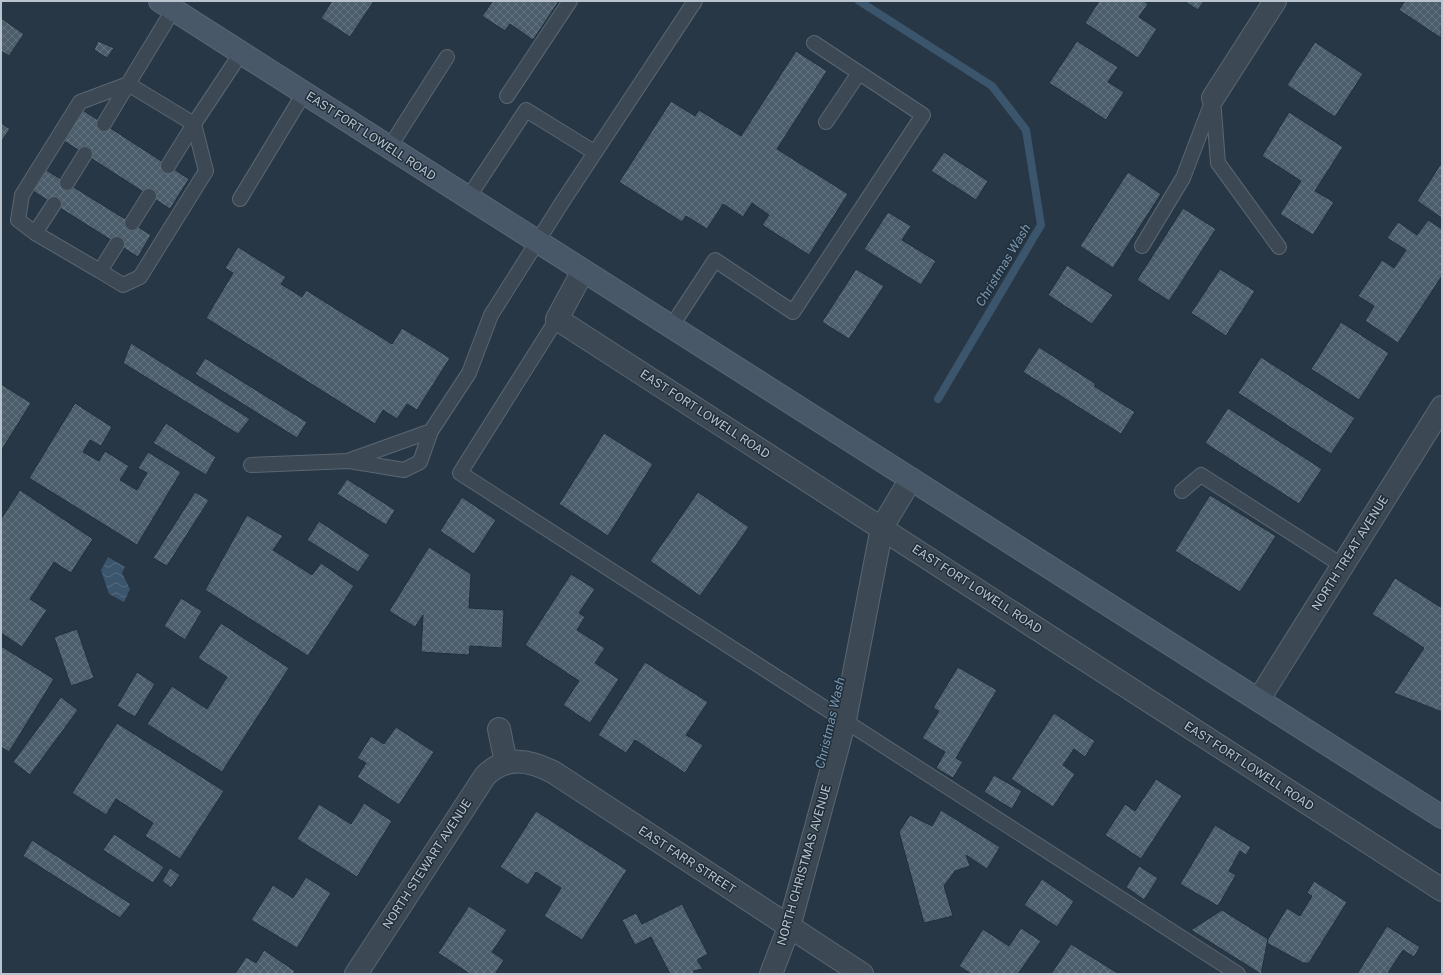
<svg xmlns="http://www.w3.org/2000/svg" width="1443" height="975" font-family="'Public Sans',sans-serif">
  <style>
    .water { fill: url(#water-waves) }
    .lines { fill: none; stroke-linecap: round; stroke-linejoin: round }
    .stream { stroke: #3b556d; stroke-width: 8 }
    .building { fill: url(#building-cross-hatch); stroke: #22303c }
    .service-casing { stroke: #5a6772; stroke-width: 16 }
    .minor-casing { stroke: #5a6772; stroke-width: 24 }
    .secondary-casing { stroke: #5a6772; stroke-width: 24 }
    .service { stroke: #3c4955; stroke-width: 14 }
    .minor { stroke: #3c4955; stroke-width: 22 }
    .secondary { stroke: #495868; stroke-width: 22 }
    .labels { text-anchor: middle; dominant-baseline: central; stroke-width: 3; stroke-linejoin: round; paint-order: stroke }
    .street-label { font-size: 12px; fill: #b9c4ce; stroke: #202e3a }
    .water-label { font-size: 13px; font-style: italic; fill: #7997b1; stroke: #202e3a }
  </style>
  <defs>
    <pattern id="water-waves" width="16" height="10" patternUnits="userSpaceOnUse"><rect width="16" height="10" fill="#3b556d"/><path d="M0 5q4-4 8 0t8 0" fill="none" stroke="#556c81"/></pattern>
    <pattern id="building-cross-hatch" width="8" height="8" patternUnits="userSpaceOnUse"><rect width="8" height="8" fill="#4b5d6b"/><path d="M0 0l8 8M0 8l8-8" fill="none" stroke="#63737f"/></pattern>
  </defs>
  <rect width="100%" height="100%" fill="#273745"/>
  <path class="water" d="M 108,557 L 125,567 L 122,573 L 130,589 L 124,602 L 109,594 L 101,570 Z"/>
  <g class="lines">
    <path class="stream" d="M 859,1 L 992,86 L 1026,130 L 1041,225 L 938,399"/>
  </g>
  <path class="building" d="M 332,1 L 374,1 L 350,37 L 321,18 Z
    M 493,1 L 559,1 L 533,40 L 510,24 L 505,31 L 482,16 Z
    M 1099,1 L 1144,1 L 1148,4 L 1139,17 L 1157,29 L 1138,58 L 1085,23 Z
    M 1184,1 L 1204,1 L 1198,10 Z
    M 1405,1 L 1442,1 L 1441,38 L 1399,10 Z
    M 1,18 L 24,34 L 9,56 L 1,51 Z
    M 98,41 L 114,48 L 107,58 L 94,50 Z
    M 1077,41 L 1118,67 L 1108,82 L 1124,92 L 1106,120 L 1049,83 Z
    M 1315,42 L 1363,74 L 1335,117 L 1287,85 Z
    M 796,51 L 827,71 L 777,149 L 848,194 L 809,255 L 762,225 L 769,215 L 752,203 L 743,217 L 723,204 L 707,229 L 686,216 L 682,222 L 619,182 L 671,101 L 695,116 L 699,110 L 741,136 Z
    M 81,109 L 189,179 L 170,209 L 61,139 Z
    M 1289,112 L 1343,147 L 1315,191 L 1334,202 L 1313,235 L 1280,214 L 1301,181 L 1262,156 Z
    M 1,123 L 10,129 L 1,142 Z
    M 944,152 L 988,181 L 976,200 L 931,171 Z
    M 1442,162 L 1442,218 L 1417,201 Z
    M 46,170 L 151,235 L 138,257 L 33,191 Z
    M 1128,172 L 1161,194 L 1113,268 L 1080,246 Z
    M 1183,208 L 1216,229 L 1169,301 L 1137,280 Z
    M 888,212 L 911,226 L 902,240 L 936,261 L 921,285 L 864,249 Z
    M 1428,220 L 1442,229 L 1442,276 L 1398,343 L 1365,321 L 1374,306 L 1358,296 L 1382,260 L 1394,268 L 1406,250 L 1387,238 L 1398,222 L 1417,235 Z
    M 238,247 L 286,277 L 281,284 L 302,297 L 306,290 L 392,344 L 402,328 L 450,358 L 417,410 L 407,404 L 397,419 L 383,410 L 375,424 L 206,318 L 233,273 L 225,268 Z
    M 1067,265 L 1113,295 L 1092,324 L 1048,295 Z
    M 856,269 L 884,286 L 849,339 L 822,322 Z
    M 1220,269 L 1255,291 L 1226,336 L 1191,313 Z
    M 1341,322 L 1389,353 L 1359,400 L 1311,369 Z
    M 131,343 L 250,419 L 238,434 L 123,363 Z
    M 1039,347 L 1096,384 L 1094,386 L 1135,412 L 1121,434 L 1023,372 Z
    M 1261,357 L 1355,418 L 1331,454 L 1238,393 Z
    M 205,358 L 307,422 L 297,438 L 195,374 Z
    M 1,384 L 31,403 L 1,451 Z
    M 75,403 L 112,427 L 101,446 L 90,440 L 83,452 L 99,461 L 105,451 L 129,466 L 120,480 L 137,490 L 147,473 L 138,468 L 148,452 L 181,472 L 137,545 L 29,478 Z
    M 1228,408 L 1322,469 L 1299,504 L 1205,443 Z
    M 166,423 L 216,457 L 206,475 L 153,443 Z
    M 604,433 L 653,464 L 608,536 L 559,504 Z
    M 347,479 L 395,510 L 386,525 L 337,494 Z
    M 20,490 L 93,539 L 71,573 L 54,562 L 30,599 L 47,610 L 22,647 L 1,633 L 1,519 Z
    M 195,492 L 209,500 L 167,566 L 153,558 Z
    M 698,492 L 749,527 L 700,596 L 650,561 Z
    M 1210,495 L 1276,536 L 1240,592 L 1175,551 Z
    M 462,497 L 496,520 L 474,554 L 440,531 Z
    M 247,515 L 283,536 L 273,550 L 312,575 L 321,563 L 354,586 L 308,656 L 205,590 Z
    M 319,521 L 370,555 L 358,572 L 307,540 Z
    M 429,547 L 471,574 L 469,608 L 504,610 L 502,648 L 470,646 L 469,655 L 421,652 L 423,615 L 415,627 L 389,611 Z
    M 571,574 L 595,589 L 579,613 L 585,617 L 577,630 L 605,648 L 595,663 L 619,679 L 590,723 L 563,705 L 579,681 L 525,645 Z
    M 1395,578 L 1442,608 L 1442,712 L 1394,693 L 1424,648 L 1372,614 Z
    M 181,598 L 202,611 L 185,640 L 164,626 Z
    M 221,623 L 289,668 L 222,772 L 147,724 L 172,686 L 207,709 L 227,677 L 198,658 Z
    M 77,629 L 94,678 L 71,686 L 54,637 Z
    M 1,646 L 54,679 L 9,752 L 1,747 Z
    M 645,662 L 708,702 L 686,735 L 703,745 L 685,773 L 635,740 L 626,753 L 598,735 Z
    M 958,667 L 997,690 L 956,758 L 963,762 L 953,778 L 936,768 L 945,752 L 922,738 L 939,711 L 933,708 Z
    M 137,672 L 155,684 L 135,717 L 117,706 Z
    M 61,697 L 78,710 L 30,775 L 13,762 Z
    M 1054,713 L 1095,741 L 1085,757 L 1074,749 L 1063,765 L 1075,774 L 1053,807 L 1011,779 Z
    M 117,723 L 224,791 L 180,859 L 145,836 L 153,823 L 116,799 L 106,815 L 72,793 Z
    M 396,727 L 434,752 L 399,805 L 357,777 L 366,763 L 357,758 L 371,736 L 384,744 Z
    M 994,775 L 1022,791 L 1012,809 L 984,792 Z
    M 1156,779 L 1182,796 L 1141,859 L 1105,835 L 1125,804 L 1135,811 Z
    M 364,803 L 392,821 L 357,877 L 297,839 L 319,804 L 351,824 Z
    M 941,810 L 1000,847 L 987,869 L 966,855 L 970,866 L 955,871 L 944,886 L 953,916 L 924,923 L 899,832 L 910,815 L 932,826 Z
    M 536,811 L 627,870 L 582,940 L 544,916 L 561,888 L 536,872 L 528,885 L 500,867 Z
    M 1215,825 L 1251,847 L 1246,855 L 1240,851 L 1229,871 L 1236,875 L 1218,906 L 1180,884 Z
    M 114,834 L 164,867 L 153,883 L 103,850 Z
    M 32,840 L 131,904 L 120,918 L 23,856 Z
    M 1139,866 L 1158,878 L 1144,900 L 1126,887 Z
    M 170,868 L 180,875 L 171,888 L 162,881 Z
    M 306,877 L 331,893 L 297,948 L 251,920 L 273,885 L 293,898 Z
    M 1042,879 L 1074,901 L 1057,927 L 1024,905 Z
    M 1314,881 L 1347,902 L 1309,963 L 1303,963 L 1267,943 L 1268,939 L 1287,908 L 1300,916 L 1312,896 L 1307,893 Z
    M 682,904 L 708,954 L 697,960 L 703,969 L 693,971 L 695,974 L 670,974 L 651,937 L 635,945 L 622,920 L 636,913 L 642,924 Z
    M 469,906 L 507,930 L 492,952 L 504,960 L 495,974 L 470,974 L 438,953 Z
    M 1222,910 L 1268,939 L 1261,974 L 1191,930 Z
    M 1387,926 L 1420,947 L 1414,957 L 1403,950 L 1388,973 L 1390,974 L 1357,974 Z
    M 1021,928 L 1041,941 L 1018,974 L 971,974 L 959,966 L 983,929 L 1009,946 Z
    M 1071,944 L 1119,974 L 1051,974 Z
    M 264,950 L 295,971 L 293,974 L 235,974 L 246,957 L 256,963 Z"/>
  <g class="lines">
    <defs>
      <path id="service" d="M 173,10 L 128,84 L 194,124 L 241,53
        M 507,96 L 570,1
        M 1213,98 L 1218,163 L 1279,247
        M 826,122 L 859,73
        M 104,124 L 128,84
        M 389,148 L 447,57
        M 168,166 L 194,124
        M 67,183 L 85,154
        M 468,198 L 526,110 L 594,152
        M 240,199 L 304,93
        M 54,204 L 35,233 L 18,220 L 22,195 L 80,102 L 128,84
        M 132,223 L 149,196
        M 35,233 L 100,271
        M 117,244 L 100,271 L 123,285 L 140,277 L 206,171 L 194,124
        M 1142,246 L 1183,178 L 1212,102
        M 557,319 L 460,473 L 1238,974
        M 671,327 L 715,260 L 793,312 L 923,115 L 814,43
        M 350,460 L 431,431
        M 251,465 L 349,461 L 404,470 L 420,462 L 431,431 L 469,373 L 491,315 L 563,201 L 695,1
        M 1182,491 L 1201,475 L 1343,566"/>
      <path id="minor" d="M 1213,98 L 1275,1
        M 583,271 L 557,319 L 1442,890
        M 1259,699 L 1442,407
        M 499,729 L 506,763
        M 356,974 L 485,776 C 506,755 529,760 553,772 L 862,974
        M 771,974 L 789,927 L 845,720 L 882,527 L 911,479"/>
      <path id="secondary" d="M 160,1 C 587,274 1016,544 1442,817"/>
    </defs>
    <use href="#service" class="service-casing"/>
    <use href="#minor" class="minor-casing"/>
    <use href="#secondary" class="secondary-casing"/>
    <use href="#service" class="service"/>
    <use href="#minor" class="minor"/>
    <use href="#secondary" class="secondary"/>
  </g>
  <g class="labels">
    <g class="street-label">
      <text transform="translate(371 136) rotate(33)">EAST FORT LOWELL ROAD</text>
      <text transform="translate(705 414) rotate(33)">EAST FORT LOWELL ROAD</text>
      <text transform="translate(1350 553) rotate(-58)">NORTH TREAT AVENUE</text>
      <text transform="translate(977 589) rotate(33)">EAST FORT LOWELL ROAD</text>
      <text transform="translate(1249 766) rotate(33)">EAST FORT LOWELL ROAD</text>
      <text transform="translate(687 860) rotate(33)">EAST FARR STREET</text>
      <text transform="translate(427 864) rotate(-57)">NORTH STEWART AVENUE</text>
      <text transform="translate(804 865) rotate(-74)">NORTH CHRISTMAS AVENUE</text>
    </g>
    <g class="water-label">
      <text transform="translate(1003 265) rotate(-59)">Christmas Wash</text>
      <text transform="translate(830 723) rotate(-77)">Christmas Wash</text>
    </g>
  </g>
  <rect width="1443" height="975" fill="none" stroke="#b9c4ce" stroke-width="4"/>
</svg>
